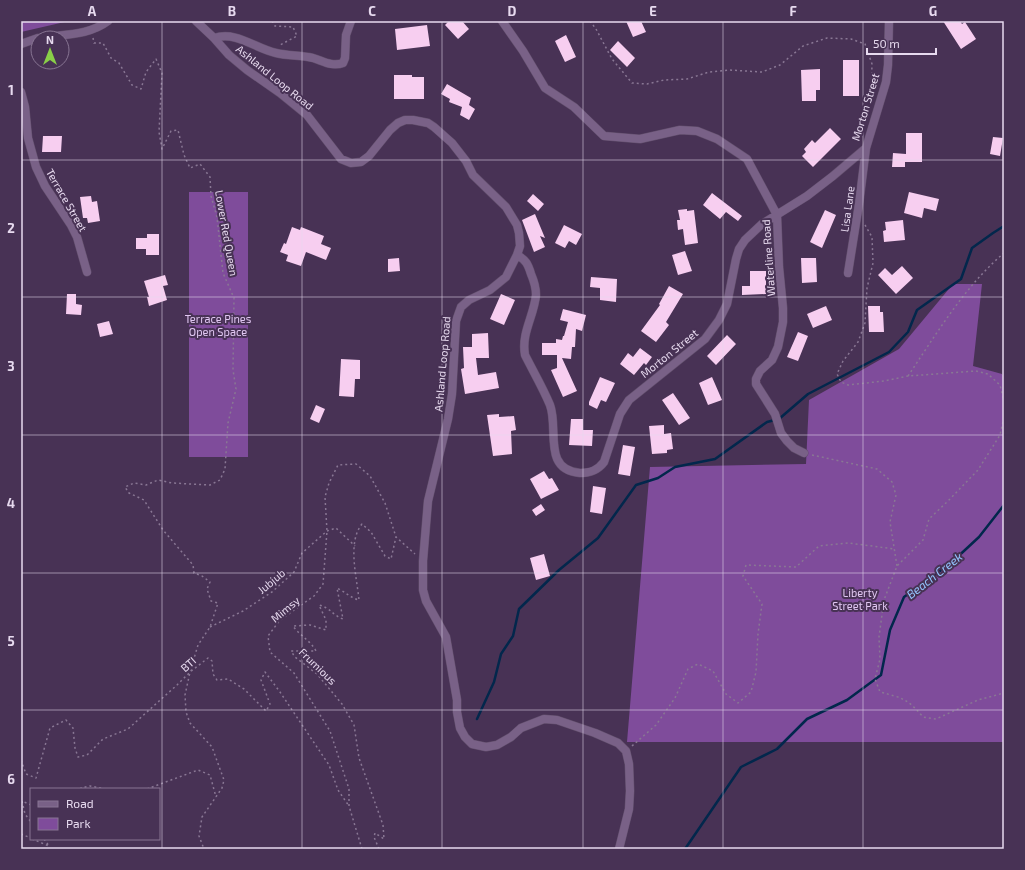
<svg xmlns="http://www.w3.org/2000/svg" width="1025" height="870" font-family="'Exo 2',sans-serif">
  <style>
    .green { fill: #7f4c9b }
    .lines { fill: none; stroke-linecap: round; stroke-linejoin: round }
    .stream { stroke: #02274c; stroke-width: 2.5 }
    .building { fill: #f7cef0 }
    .street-casing { stroke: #624f6c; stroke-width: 9 }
    .path { stroke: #897794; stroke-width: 1.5; stroke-dasharray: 2 3; stroke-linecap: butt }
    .street { stroke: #796187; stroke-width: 8 }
    .grid { fill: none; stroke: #e7daef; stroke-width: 1; stroke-opacity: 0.55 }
    .labels { text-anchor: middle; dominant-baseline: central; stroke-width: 4; stroke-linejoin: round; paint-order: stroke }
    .street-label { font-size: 11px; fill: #e7daef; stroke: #483255 }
    .park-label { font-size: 11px; fill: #e1c7f2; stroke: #483255 }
    .water-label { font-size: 12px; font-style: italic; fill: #93c5fe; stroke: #483255 }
    .neatline { fill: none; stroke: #e7daef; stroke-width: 1.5 }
    .grid-label { font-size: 13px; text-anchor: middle; font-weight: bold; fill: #e7daef }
  </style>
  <rect width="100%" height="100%" fill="#483255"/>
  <path class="green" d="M 21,21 L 69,21 L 21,32 Z
    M 189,192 L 248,192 L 248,457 L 189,457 Z
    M 953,284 L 982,284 L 973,366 L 1002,374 L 1004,377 L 1004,742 L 627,742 L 650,467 L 806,464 L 809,400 L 899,349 Z"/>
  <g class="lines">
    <path class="stream" d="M 477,719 L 494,682 L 501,654 L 513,636 L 519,609 L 559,570 L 598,538 L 636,485 L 658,478 L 675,467 L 715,459 L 767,422 L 779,419 L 808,394 L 889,352 L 908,332 L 917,310 L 961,279 L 972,248 L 993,233 L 1004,226
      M 685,849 L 741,767 L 777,749 L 807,719 L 847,700 L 881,675 L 890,630 L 904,597 L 951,563 L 979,537 L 1004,505"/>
  </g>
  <path class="building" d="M 449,21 L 462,21 L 469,29 L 458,39 L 445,25 Z
    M 626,21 L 641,21 L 646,32 L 633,37 Z
    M 943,21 L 960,21 L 962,24 L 965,22 L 976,39 L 961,49 Z
    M 427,25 L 430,46 L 397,50 L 395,29 Z
    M 566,35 L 576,57 L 565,62 L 555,41 Z
    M 618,41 L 635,58 L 627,67 L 610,50 Z
    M 843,60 L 859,60 L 859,96 L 843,96 Z
    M 820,69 L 820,90 L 816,90 L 816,101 L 802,101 L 801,70 Z
    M 394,75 L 412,75 L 412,77 L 424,77 L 424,99 L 394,99 Z
    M 447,84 L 471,98 L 469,105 L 475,109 L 469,120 L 460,115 L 462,107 L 449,102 L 450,99 L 441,94 Z
    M 830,128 L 841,139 L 813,167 L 802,156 L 806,152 L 804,149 L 812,140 L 815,143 Z
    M 906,133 L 922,133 L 922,162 L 905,162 L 905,167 L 892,167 L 893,153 L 906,154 Z
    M 43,136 L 62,136 L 61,152 L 42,152 Z
    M 993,137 L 1003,138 L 1000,156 L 990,154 Z
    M 909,192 L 939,199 L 936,211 L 924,208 L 922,218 L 904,213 Z
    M 712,193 L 742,216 L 738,221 L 726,212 L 720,219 L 703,205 Z
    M 533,194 L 544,204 L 538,211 L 527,201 Z
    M 91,196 L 92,202 L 97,201 L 100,221 L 88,223 L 87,218 L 83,218 L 80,197 Z
    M 687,209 L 687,211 L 694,210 L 698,243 L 685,245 L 683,229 L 678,230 L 677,220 L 680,220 L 678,210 Z
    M 825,210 L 836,215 L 822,248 L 810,242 Z
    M 535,214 L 545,238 L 540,236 L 545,247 L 534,252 L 522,220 Z
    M 903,220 L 905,240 L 884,242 L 883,231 L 886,230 L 885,222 Z
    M 564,225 L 582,234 L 576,245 L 569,241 L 565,248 L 555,243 Z
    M 292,227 L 300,230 L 301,227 L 324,236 L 321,244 L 331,248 L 326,260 L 306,252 L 301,266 L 286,261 L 288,255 L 280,252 L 284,243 L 286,244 Z
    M 147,234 L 159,234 L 159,255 L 146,255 L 146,249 L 136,249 L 136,238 L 147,238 Z
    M 685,251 L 692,271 L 678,275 L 672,255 Z
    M 399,258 L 400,271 L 388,272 L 388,259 Z
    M 801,258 L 816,258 L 817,282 L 802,283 Z
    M 902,266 L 913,278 L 896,294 L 878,275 L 885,268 L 892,275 Z
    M 750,271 L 766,271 L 766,294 L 742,295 L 742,286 L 750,286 Z
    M 165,275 L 168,285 L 163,286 L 167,300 L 149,306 L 147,297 L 149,297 L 144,281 Z
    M 591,277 L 617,279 L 616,302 L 600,300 L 600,288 L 590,287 Z
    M 669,286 L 683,294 L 666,322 L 669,325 L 656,342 L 641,331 L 660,305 L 659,304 Z
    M 67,294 L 76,294 L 76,304 L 82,305 L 81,315 L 66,314 Z
    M 501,294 L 515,300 L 504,325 L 490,319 Z
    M 826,306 L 832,320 L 813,328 L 807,314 Z
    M 868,306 L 880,306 L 880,312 L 883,312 L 884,332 L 869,332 Z
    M 563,309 L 586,315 L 582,331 L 576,329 L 575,347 L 572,347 L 571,359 L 562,358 L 577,391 L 563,397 L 551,370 L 557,368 L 557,355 L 542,355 L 542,343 L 556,343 L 556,339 L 562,340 L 563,336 L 564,336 L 568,322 L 560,320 Z
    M 109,321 L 113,334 L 100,337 L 97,324 Z
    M 798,332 L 808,336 L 798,361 L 787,357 Z
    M 488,333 L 489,358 L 476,358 L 478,375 L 496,372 L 499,388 L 465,394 L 461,369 L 464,368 L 463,347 L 472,347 L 472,334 Z
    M 727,335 L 736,344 L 716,365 L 707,356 Z
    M 640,348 L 652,357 L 646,365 L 644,363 L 634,375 L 620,364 L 628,353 L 633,357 Z
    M 341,359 L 360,360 L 360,379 L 355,379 L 354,397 L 339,396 Z
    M 600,377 L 615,383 L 606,402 L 601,400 L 597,409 L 589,405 L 589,402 Z
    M 712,377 L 722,400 L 708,405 L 699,383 Z
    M 673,393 L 690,418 L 679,425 L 662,400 Z
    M 316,405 L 325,409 L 319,423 L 310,419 Z
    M 499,414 L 499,417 L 514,416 L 516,430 L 511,431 L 512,454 L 493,456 L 487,415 Z
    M 571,419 L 583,419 L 583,430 L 593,430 L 592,446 L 569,445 Z
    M 664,425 L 664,434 L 671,433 L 673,449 L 667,450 L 667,453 L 652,454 L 649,426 Z
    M 623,445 L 635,447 L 630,476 L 618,474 Z
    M 544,471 L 549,479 L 552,478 L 559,490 L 541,499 L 530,479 Z
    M 593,486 L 606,488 L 602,514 L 590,512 Z
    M 541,504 L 545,510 L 536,516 L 532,510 Z
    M 544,554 L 550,576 L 536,580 L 530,558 Z"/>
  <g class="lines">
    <defs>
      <path id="street" d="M 196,21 L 214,38 L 229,55 L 247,70 L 280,93 L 307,115 L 341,159 L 351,163 L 361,162 L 369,156 L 390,130 L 398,123 L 405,120 L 413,120 L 428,123 L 434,127 L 452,143 L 466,161 L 473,175 L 506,207 L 517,225 L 519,233 L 520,246 L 517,255 L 506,277 L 490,290 L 469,300 L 461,307 L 456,321 L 452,394 L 448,419 L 428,501 L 423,561 L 423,590 L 426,601 L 446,637 L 457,700 L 457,712 L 460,728 L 465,737 L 472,744 L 486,747 L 497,745 L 511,737 L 521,728 L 544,719 L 557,720 L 595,733 L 618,743 L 626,751 L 629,764 L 630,791 L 629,809 L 619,849
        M 502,21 L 523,51 L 545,88 L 574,107 L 604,136 L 640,139 L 680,130 L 697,131 L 717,139 L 747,159 L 777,215 L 779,267 L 783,308 L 783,322 L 778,347 L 772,360 L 760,371 L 756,379 L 756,384 L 775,414 L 781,433 L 787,441 L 794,448 L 804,453
        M 40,38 C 63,34 88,36 108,21
        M 214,38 C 237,31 254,48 276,53 C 288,56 301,55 313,58 C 323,61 332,67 343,63 L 345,58 L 346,35 L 351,21
        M 21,44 L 38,38
        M 21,92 L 25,107 L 28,138 L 36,167 L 45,186 L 71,225 L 77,237 L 87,272
        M 517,255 C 526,260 528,264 531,274 C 534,281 536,287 536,295 C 534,316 521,333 525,355 C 533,371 543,388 550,405 C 559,429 542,470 580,473 C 591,473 598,470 604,462 L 620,414 L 629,400 L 705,339 L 719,320 L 727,304 L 736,259 L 739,249 L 745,240 L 762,224 L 807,196 L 833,176 L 866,148 L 886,82 L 888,65 L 889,21
        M 848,273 L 859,204 L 866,148"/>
    </defs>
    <use href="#street" class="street-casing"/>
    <path class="path" d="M 272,21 L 275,26 L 293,27 L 297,36 L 280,45
      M 590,21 L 596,29 L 612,59 L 632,83 L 647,84 L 664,80 L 687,79 L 709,72 L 729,70 L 762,72 L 780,65 L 803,46 L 827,38 L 851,39 L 865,44 L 872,64 L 871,101
      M 93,38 L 94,43 L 103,43 L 111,58 L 119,63 L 132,85 L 141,89 L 146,72 L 156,59 L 162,73 L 159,132 L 162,149 L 171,131 L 178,130 L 184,155 L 190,168 L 200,164 L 210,177 L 211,196 L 217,217 L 223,273 L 234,298 L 233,370 L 236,389 L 228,423 L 225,469 L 220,480 L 210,485 L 172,483 L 158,480 L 146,485 L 134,483 L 125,487 L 129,493 L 144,500 L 163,530 L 193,565 L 194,573 L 202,576 L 210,582 L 207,589 L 211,601 L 218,603 L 210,627 L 198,645 L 190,672 L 185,695 L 186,712 L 190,723 L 212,747 L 224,780 L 222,788 L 202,817 L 199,836 L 204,849
      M 865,225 L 872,237 L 873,263 L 867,288 L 865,323 L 858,342 L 843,361 L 837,374 L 841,382 L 848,385 L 884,381 L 908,376 L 976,371 L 988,374 L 1000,385 L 1004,401
      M 908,376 C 937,333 965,286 1004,253
      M 1004,417 L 1000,435 L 978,470 L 948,501 L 929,519 L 923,540 L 897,566 L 884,600 L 879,637 L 880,659 L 875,679 L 880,692 C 902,698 907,698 923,717 L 936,719 L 978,700 L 1004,693
      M 812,455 L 877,469 L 892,482 L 896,495 L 890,522 L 897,566
      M 210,627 L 243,611 L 272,592 L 294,572 L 302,553 L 327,531 L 336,528 L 355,546
      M 632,746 L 656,725 L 675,698 L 688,669 L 698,664 L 713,671 L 726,694 L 738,703 L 751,692 L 756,672 L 758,634 L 762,604 L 743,576 L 746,565 L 796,567 L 819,546 L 848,543 L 895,549
      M 21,760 L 26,774 L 36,778 L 50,728 L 66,720 L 73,728 L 75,748 L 78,757 L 87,755 L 103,739 L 128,729 L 177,685 L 190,672 L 208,658 L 212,661 L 213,674 L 217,680 L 228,679 L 244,689 L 266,711 L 270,704 L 261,680 L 265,672 L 280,692 L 329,765 L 338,790 L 349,806
      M 82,789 L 81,788 L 90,786 L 105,789
      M 147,789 L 198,770 L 210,775 L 216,797
      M 31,805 L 22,801 L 25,814 L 31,822
      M 21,834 L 31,838
      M 32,839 L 49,846 L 44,839
      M 362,849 L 349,806 L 349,789 L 330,731 L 294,673 L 270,652 L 268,636 L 280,620 L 314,596 L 323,584 L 327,531 L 325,497 L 329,483 L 338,465 L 356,464 L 370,476 L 385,503 L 396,537 L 415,554
      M 379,849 L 374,837 L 375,833 L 384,839 L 383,825 L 359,758 L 354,725 L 342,704 L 317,674 L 295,657 L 291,651 L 316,651 C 310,640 299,635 293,626 L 310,625 L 326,630 L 326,620 L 319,605 C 331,608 332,615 343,619 L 337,588 C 345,592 351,598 359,600 C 357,578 347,542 362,524 L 371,532 L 385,556 L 391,559 L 396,537"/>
    <use href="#street" class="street"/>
  </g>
  <path class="grid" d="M 162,21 L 162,849M 302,21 L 302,849M 442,21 L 442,849M 583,21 L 583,849M 723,21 L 723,849M 863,21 L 863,849M 21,160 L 1004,160M 21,297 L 1004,297M 21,435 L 1004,435M 21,573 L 1004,573M 21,710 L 1004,710"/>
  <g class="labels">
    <g class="street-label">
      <text transform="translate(275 77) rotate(39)">Ashland Loop Road</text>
      <text transform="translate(865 107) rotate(-73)">Morton Street</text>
      <text transform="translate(67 200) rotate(60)">Terrace Street</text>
      <text transform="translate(847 209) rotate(-82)">Lisa Lane</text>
      <text transform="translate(227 233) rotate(80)">Lower Red Queen</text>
      <text transform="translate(768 258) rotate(-94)">Waterline Road</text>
      <text transform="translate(669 353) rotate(-39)">Morton Street</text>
      <text transform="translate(442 364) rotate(-85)">Ashland Loop Road</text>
      <text transform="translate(271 581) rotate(-40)">Jubjub</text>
      <text transform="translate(285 609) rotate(-40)">Mimsy</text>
      <text transform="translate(188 664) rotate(-41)">BTI</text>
      <text transform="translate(318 666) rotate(44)">Frumious</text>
    </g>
    <g class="park-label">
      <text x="218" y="318">Terrace Pines<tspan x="218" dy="13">Open Space</tspan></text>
      <text x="860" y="592">Liberty<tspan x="860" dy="13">Street Park</tspan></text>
    </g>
    <g class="water-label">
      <text transform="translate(934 575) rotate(-38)">Beach Creek</text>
    </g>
  </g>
  <rect width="1025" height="870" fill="none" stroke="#483255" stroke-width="44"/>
  <rect x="30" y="788" width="130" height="52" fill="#483255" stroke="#887593"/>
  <rect x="38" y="801" width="20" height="6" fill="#796187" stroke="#887593"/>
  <text x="66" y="808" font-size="12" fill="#e7daef">Road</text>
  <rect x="38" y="818" width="20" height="12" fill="#7f4c9b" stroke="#887593"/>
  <text x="66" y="828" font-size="12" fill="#e7daef">Park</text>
  <g transform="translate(50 50)"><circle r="19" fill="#483255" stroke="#887593"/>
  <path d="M0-3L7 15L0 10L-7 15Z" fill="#89cf48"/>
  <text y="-6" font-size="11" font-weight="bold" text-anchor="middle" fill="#e7daef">N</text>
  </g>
  <path d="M867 48v6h69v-6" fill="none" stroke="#e7daef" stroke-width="2"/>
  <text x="873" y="48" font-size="12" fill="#e7daef" stroke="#483255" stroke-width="3" paint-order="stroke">50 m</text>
  <rect x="22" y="22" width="981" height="826" class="neatline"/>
  <g class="grid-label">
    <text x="92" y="16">A</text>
    <text x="232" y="16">B</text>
    <text x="372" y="16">C</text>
    <text x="512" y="16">D</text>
    <text x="653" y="16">E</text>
    <text x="793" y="16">F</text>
    <text x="933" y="16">G</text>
    <text x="11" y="95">1</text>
    <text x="11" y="233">2</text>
    <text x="11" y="371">3</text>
    <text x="11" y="508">4</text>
    <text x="11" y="646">5</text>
    <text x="11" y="784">6</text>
  </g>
</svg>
